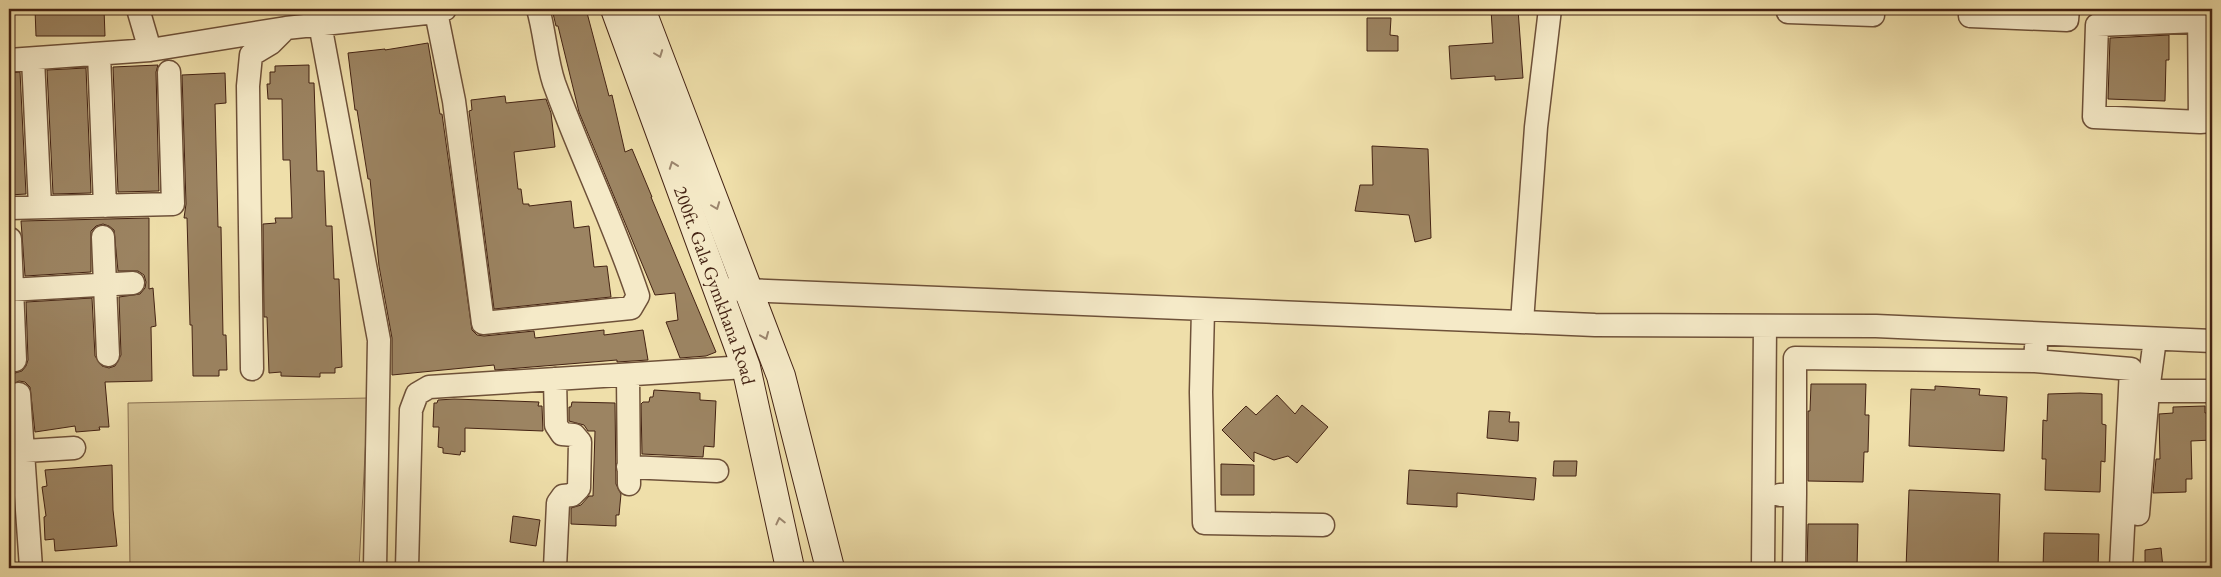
<svg xmlns="http://www.w3.org/2000/svg" width="2221" height="577" font-family="'EB Garamond',serif">
  <style>
    .green { fill: #d2bf90; stroke: #8a7052 }
    .building { fill: #9c8462; stroke: #432213 }
    .lines { fill: none; stroke-linecap: round; stroke-linejoin: round }
    .street-casing { stroke: #6e5139; stroke-width: 25 }
    .secondary-casing { stroke: #432213; stroke-width: 30 }
    .street { stroke: #f5eac8; stroke-width: 22 }
    .secondary { stroke: #f5eac8; stroke-width: 28 }
    .oneway { stroke: #9c866e }
    .labels { text-anchor: middle; dominant-baseline: central; stroke-width: 4.5; stroke-linejoin: round; paint-order: stroke }
    .street-label { font-size: 19px; fill: #432213; stroke: #f5eac8 }
  </style>
  <rect width="100%" height="100%" fill="#efdfaa"/>
  <filter id="stains"><feTurbulence type="fractalNoise" baseFrequency=".004" numOctaves="4"/><feColorMatrix values="0 0 0 0 .2 0 0 0 0 .09 0 0 0 0 .02 0 0 0 .5 -.17"/></filter>
  <radialGradient id="worn" r=".72"><stop offset=".6" stop-color="#630" stop-opacity="0"/><stop offset="1" stop-color="#630" stop-opacity=".3"/></radialGradient>
  <path class="green" d="M 368,398 L 359,568 L 130,568 L 128,403 Z"/>
  <path class="building" d="M 35,9 L 104,9 L 105,36 L 36,36 Z
    M 552,9 L 586,9 L 609,96 L 612,95 L 625,152 L 632,149 L 652,197 L 651,197 L 716,352 L 706,356 L 680,358 L 666,322 L 678,320 L 675,293 L 655,295 L 579,112 L 558,26 L 556,26 Z
    M 1491,9 L 1518,9 L 1523,78 L 1495,80 L 1495,76 L 1451,79 L 1449,46 L 1493,43 Z
    M 1367,18 L 1391,18 L 1390,35 L 1398,36 L 1398,51 L 1367,51 Z
    M 2169,35 L 2169,60 L 2166,60 L 2165,101 L 2108,99 L 2110,38 Z
    M 428,43 L 440,114 L 442,114 L 472,330 L 477,335 L 484,336 L 534,331 L 535,338 L 604,330 L 604,335 L 643,330 L 648,360 L 617,362 L 617,360 L 495,370 L 494,365 L 392,375 L 392,338 L 379,266 L 370,179 L 368,179 L 357,110 L 355,110 L 348,53 L 385,49 L 385,50 Z
    M 158,65 L 156,72 L 159,191 L 118,192 L 113,67 Z
    M 309,65 L 309,83 L 314,83 L 317,171 L 324,171 L 326,226 L 332,226 L 334,279 L 339,279 L 342,367 L 335,368 L 335,373 L 320,373 L 320,377 L 281,376 L 281,372 L 269,373 L 267,317 L 264,317 L 263,224 L 276,223 L 275,218 L 292,218 L 290,160 L 283,160 L 282,99 L 268,99 L 267,84 L 270,84 L 270,72 L 275,72 L 275,66 Z
    M 86,68 L 91,193 L 53,194 L 47,70 Z
    M 20,72 L 26,194 L 9,195 L 9,73 Z
    M 225,73 L 226,103 L 215,104 L 218,227 L 221,227 L 223,335 L 226,335 L 227,370 L 219,370 L 219,376 L 193,376 L 192,325 L 190,325 L 187,218 L 184,218 L 186,204 L 182,75 Z
    M 505,96 L 506,103 L 546,99 L 551,113 L 555,147 L 514,152 L 518,189 L 521,189 L 523,204 L 529,204 L 529,206 L 571,201 L 574,228 L 589,226 L 594,267 L 607,266 L 611,297 L 494,309 L 469,111 L 472,110 L 471,100 Z
    M 1372,146 L 1428,149 L 1431,238 L 1415,242 L 1409,215 L 1355,211 L 1360,185 L 1373,185 Z
    M 149,218 L 149,289 L 153,288 L 156,326 L 151,327 L 152,381 L 105,382 L 109,427 L 99,427 L 100,430 L 76,432 L 75,426 L 35,432 L 30,387 L 25,382 L 19,381 L 9,386 L 9,371 L 15,373 L 22,371 L 26,366 L 28,360 L 26,302 L 92,298 L 95,356 L 102,366 L 109,368 L 115,366 L 121,355 L 119,297 L 140,294 L 145,288 L 146,282 L 144,275 L 138,271 L 118,271 L 114,230 L 109,226 L 103,224 L 96,226 L 91,231 L 91,272 L 25,276 L 21,221 Z
    M 1811,384 L 1866,384 L 1865,415 L 1869,415 L 1868,452 L 1864,452 L 1863,482 L 1808,481 L 1808,411 L 1810,411 Z
    M 1935,386 L 1980,389 L 1979,395 L 2007,397 L 2004,451 L 1909,446 L 1911,389 L 1935,390 Z
    M 654,390 L 700,393 L 700,400 L 716,401 L 714,447 L 704,446 L 703,457 L 642,454 L 641,404 L 643,402 L 649,402 L 650,397 L 653,397 Z
    M 2080,393 L 2102,394 L 2102,424 L 2106,425 L 2105,462 L 2101,461 L 2100,492 L 2045,490 L 2046,459 L 2042,459 L 2043,420 L 2047,421 L 2048,394 Z
    M 1277,395 L 1295,414 L 1302,405 L 1328,427 L 1297,463 L 1288,456 L 1274,460 L 1254,452 L 1254,462 L 1222,430 L 1246,406 L 1256,415 Z
    M 454,399 L 539,402 L 538,406 L 542,406 L 543,431 L 465,428 L 465,452 L 461,451 L 460,455 L 443,453 L 443,448 L 438,447 L 439,427 L 433,427 L 434,403 L 437,403 L 438,400 Z
    M 572,402 L 615,403 L 616,484 L 621,494 L 619,515 L 616,515 L 616,526 L 571,524 L 571,508 L 581,505 L 589,496 L 593,496 L 595,431 L 588,431 L 584,425 L 569,421 L 569,407 L 571,407 Z
    M 2205,406 L 2205,413 L 2212,412 L 2212,440 L 2191,441 L 2192,479 L 2186,479 L 2186,492 L 2153,493 L 2156,459 L 2160,459 L 2159,414 L 2173,413 L 2173,407 Z
    M 1489,411 L 1510,412 L 1509,422 L 1519,422 L 1518,441 L 1487,438 Z
    M 1554,461 L 1577,461 L 1576,476 L 1553,476 Z
    M 1221,464 L 1254,465 L 1254,495 L 1221,495 Z
    M 112,465 L 113,510 L 117,546 L 55,551 L 54,539 L 45,540 L 44,517 L 46,516 L 42,487 L 47,486 L 45,470 Z
    M 1409,470 L 1536,478 L 1534,500 L 1457,493 L 1457,507 L 1407,504 Z
    M 1909,490 L 2000,494 L 1998,568 L 1906,568 Z
    M 513,516 L 540,520 L 536,546 L 510,542 Z
    M 1808,524 L 1858,524 L 1857,568 L 1807,568 Z
    M 2044,533 L 2099,534 L 2098,568 L 2043,568 Z
    M 2161,548 L 2163,568 L 2145,568 L 2145,550 Z"/>
  <g class="lines">
    <defs>
      <path id="street" d="M 138,9 L 150,50
        M 1788,9 L 1788,12 L 1873,15 L 1873,9
        M 1971,9 L 1970,16 L 2067,20 L 2068,9
        M 2199,9 L 2200,122 L 2212,121
        M 436,12 L 454,101 L 483,323 L 631,308 L 638,296 C 614,223 580,155 554,83 C 546,59 545,33 538,9
        M 2199,21 L 2097,25 L 2094,117 L 2200,122
        M 320,24 L 379,340 L 375,568
        M 99,54 L 105,206
        M 33,59 L 40,207
        M 9,60 L 150,50 L 286,28 L 436,12 L 445,9
        M 9,208 L 173,204 L 169,72
        M 103,237 L 108,355
        M 10,239 L 15,360
        M 719,289 L 1595,325 L 1876,326 L 2212,341
        M 9,290 L 133,283
        M 1203,310 L 1201,392 L 1204,523 L 1323,525
        M 1522,322 L 1536,127 L 1550,9
        M 2036,347 L 2035,361 L 2131,369 L 2121,568
        M 252,369 L 248,86 L 251,55 L 271,43 L 286,28
        M 628,375 L 629,484
        M 2148,391 L 2155,339
        M 19,394 L 31,568
        M 9,452 L 74,448
        M 628,467 L 717,471
        M 1795,494 L 1795,358 L 2035,361
        M 1780,495 L 1795,494 L 1794,568
        M 2138,514 L 2148,391 L 2212,391
        M 407,568 L 411,410 L 417,394 L 429,387 L 746,367
        M 555,568 L 558,503 L 563,496 L 572,495 L 579,488 L 580,442 L 574,435 L 562,434 L 556,425 L 555,379
        M 1763,568 L 1765,326"/>
      <g id="secondary">
        <path id="s1" d="M 615,9 L 746,367 L 790,568"/>
        <path d="M 641,9 L 781,376 L 830,568"/>
      </g>
    </defs>
    <use href="#street" class="street-casing"/>
    <use href="#secondary" class="secondary-casing"/>
    <use href="#street" class="street"/>
    <use href="#secondary" class="secondary"/>
  </g>
  <defs><path id="oneway-chevron" d="M-2-3.5L2.5 0L-2 3.5" fill="none" stroke-width="1.6" stroke-linecap="round" stroke-linejoin="round" transform="scale(1.25)"/></defs>
  <g class="oneway">
    <use href="#oneway-chevron" transform="translate(659 54) rotate(69)"/>
    <use href="#oneway-chevron" transform="translate(673 165) rotate(-110)"/>
    <use href="#oneway-chevron" transform="translate(716 206) rotate(69)"/>
    <use href="#oneway-chevron" transform="translate(765 336) rotate(68)"/>
    <use href="#oneway-chevron" transform="translate(780 521) rotate(-103)"/>
  </g>
  <g class="labels">
    <g class="street-label">
      <text stroke="none"><textPath href="#s1" startOffset="294">200ft. Gala Gymkhana Road</textPath></text>
    </g>
  </g>
  <rect width="2221" height="577" fill="none" stroke="#efdfaa" stroke-width="30"/>
  <rect x="10" y="10" width="2201" height="557" fill="none" stroke="#432213" stroke-width="2.5"/>
  <rect x="15" y="15" width="2191" height="547" fill="none" stroke="#432213"/>
  <rect width="100%" height="100%" filter="url(#stains)"/>
  <rect width="100%" height="100%" fill="url(#worn)"/>
</svg>
